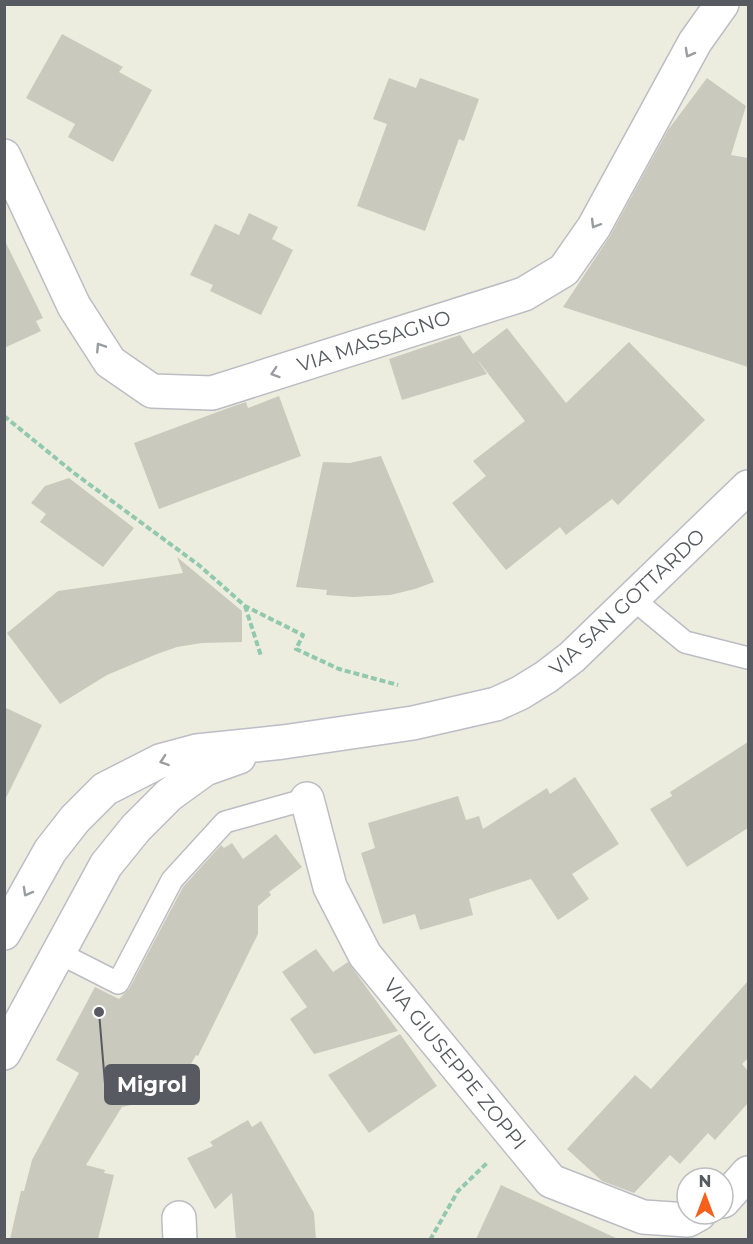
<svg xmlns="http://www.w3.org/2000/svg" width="753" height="1244" font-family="Montserrat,sans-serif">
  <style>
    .building { fill: #cac9be }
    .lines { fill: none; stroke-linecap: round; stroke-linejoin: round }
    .lane-casing { stroke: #bcbdc4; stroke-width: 24 }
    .street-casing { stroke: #bcbdc4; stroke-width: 36 }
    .secondary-casing { stroke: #bcbdc6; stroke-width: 36 }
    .path { stroke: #91c8ae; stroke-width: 4; stroke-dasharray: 6 3; stroke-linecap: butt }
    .lane { stroke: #fff; stroke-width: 21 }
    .street { stroke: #fff; stroke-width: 33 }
    .secondary { stroke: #fff; stroke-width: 33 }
    .oneway { stroke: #9b9ca0 }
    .labels { text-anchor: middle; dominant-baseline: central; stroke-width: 5; stroke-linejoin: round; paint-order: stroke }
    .street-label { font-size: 20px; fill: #585a61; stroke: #fff }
    .leader { fill: none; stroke: #585a61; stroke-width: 2 }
    .callout-dot { fill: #585a61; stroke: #fff; stroke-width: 2 }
    .callout { fill: #585a61; stroke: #585a61; stroke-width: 2 }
    .callout-label { font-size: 21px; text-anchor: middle; font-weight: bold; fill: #fff }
  </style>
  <rect width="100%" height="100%" fill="#eceddf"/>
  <path class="building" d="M 62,34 L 123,67 L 119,72 L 152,90 L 113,162 L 68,137 L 75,124 L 26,98 Z
    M 389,78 L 416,88 L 420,78 L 479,99 L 464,141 L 459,139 L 425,231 L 357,206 L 387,124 L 373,119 Z
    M 707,78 L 746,106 L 731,155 L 748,158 L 748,367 L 563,307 L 610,236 L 668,130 Z
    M 249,213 L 278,227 L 272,239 L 293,250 L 261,315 L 210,291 L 213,285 L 190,275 L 215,224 L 239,235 Z
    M 4,239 L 43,318 L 36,321 L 41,331 L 4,348 Z
    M 507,328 L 566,403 L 629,342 L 705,420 L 618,505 L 612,499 L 566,535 L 560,527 L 506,570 L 452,503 L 486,476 L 473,461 L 525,421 L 476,358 L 487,374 L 402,400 L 389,359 L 460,335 L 473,354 Z
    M 279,396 L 301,456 L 159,509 L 134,443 L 231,407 L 246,402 L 248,408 Z
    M 381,456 L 434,582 L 415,589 L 390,595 L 353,597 L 326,595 L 327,590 L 296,587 L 323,462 L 350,463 Z
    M 69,478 L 134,528 L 103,567 L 40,522 L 46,514 L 31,503 L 45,486 Z
    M 177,557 L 242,611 L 242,642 L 202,643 L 177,647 L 157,654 L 107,675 L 60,704 L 7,633 L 58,591 L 183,573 Z
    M 4,707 L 42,725 L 4,802 Z
    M 748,742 L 748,828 L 687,867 L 650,809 L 672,796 L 670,792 Z
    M 575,777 L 619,844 L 572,874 L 589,899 L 558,920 L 531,879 L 469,899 L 473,915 L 420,930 L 415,914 L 383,924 L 361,853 L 375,848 L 368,823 L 458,796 L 466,820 L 479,816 L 483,829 L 547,788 L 550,794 Z
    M 276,834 L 302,867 L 269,892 L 271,895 L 258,906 L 258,934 L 198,1056 L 196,1055 L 176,1092 L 153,1099 L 138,1073 L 131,1105 L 122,1107 L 86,1165 L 105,1170 L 104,1173 L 114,1175 L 98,1239 L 10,1239 L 21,1191 L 24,1191 L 32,1160 L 79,1073 L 56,1060 L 95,987 L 119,999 L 129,989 L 183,887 L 221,845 L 224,848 L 232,843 L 243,859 Z
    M 316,949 L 333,972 L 348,962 L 398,1031 L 314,1054 L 290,1019 L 307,1007 L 282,972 Z
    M 748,981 L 748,1058 L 742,1064 L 748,1071 L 748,1103 L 715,1140 L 708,1133 L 680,1164 L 670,1155 L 634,1193 L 602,1181 L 567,1149 L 635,1075 L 651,1089 Z
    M 400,1034 L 437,1086 L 369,1133 L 328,1075 Z
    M 248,1120 L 252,1127 L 261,1121 L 314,1213 L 316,1239 L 236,1239 L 232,1193 L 215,1209 L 187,1158 L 213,1146 L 210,1142 Z
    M 501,1185 L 618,1239 L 476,1239 Z"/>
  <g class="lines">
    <defs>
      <path id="lane" d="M 633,599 L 685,642 L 748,658
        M 57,952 L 118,983 L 172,880 L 225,822 L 307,799"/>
      <path id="street" d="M 4,156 L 74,306 L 110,362 L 152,391 L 212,393 L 524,294 L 564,270 L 594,227 L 695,42 L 722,4
        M 307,799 L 330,887 L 365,955 L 551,1181 L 643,1217 L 688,1220 L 699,1214
        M 723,1201 L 748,1173
        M 179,1218 L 180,1240"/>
      <path id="secondary" d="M 4,933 L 50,851 L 75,819 L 105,789 L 160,761 L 197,751 L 283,742 L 413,723 L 496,704 L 520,693 L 546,677 L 572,657 L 748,487
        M 4,1053 L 106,865 L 136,828 L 169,795 L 205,769 L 239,757"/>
    </defs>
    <use href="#lane" class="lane-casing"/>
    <use href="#street" class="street-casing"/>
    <use href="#secondary" class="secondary-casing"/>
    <path class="path" d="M 4,416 L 74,473 L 200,566 L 245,606 L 303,635 L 296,649 L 339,669 L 398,685
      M 245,606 L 261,656
      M 430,1240 L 458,1191 L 488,1162"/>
    <use href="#lane" class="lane"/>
    <use href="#street" class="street"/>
    <use href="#secondary" class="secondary"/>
  </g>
  <defs><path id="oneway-chevron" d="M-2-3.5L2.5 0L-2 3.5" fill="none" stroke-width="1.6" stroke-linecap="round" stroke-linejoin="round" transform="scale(1.5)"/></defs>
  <g class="oneway">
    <use href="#oneway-chevron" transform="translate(689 53) rotate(119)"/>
    <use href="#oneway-chevron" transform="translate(595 224) rotate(121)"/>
    <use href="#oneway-chevron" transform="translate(100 347) rotate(-123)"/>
    <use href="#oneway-chevron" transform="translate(275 373) rotate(162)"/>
    <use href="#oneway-chevron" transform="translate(164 761) rotate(161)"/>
    <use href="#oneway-chevron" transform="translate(27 892) rotate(119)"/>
  </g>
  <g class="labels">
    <g class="street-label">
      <text transform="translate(374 341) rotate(-18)">VIA MASSAGNO</text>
      <text transform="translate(627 602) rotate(-43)">VIA SAN GOTTARDO</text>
      <text transform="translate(455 1064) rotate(51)">VIA GIUSEPPE ZOPPI</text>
    </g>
  </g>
  <path class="leader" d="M99 1012L105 1084"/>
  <circle class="callout-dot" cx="99" cy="1012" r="6"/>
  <rect class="callout" x="105" y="1065" width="94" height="39" rx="6"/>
  <g class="callout-label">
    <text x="152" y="1092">Migrol</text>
  </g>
  <rect width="753" height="1244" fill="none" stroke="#585a61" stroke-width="12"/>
  <g transform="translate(705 1196)"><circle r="28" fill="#ffffff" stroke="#bcbdc0" stroke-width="1.5"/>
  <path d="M0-4.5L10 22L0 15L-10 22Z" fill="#f6601b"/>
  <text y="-9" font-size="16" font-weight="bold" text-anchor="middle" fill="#585a61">N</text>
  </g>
</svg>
